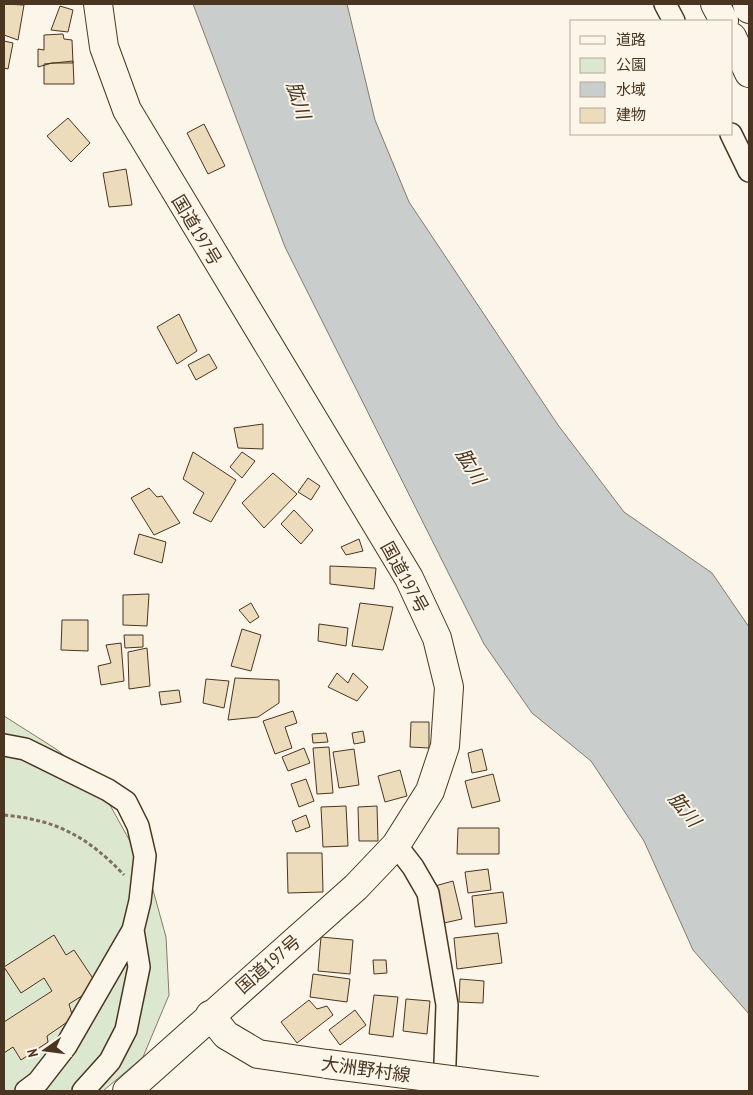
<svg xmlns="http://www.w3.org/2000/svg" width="753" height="1095" font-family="'PT Sans Narrow','Noto Sans JP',sans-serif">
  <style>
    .green { fill: #dce7d0; stroke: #887966 }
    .water { fill: #c9cecd; stroke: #887966 }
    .building { fill: #ecdcbc; stroke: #4a3520 }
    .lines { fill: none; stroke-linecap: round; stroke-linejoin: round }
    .minor-casing { stroke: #4a3520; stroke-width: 24 }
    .major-casing { stroke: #4a3520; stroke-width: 30 }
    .highway-casing { stroke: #4a3520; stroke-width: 30 }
    .path { stroke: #7f6f5c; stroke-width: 3; stroke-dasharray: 4 2.5; stroke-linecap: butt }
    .minor { stroke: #fbf6e9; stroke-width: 21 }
    .major { stroke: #fbf6e9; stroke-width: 28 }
    .highway { stroke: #fbf6e9; stroke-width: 28 }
    .major-bridge-casing { stroke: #4a3520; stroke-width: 30; stroke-linecap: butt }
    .major-bridge { stroke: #fbf6e9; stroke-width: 28 }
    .labels { text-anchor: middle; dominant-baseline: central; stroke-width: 4; stroke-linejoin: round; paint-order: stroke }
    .street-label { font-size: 18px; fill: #4a3520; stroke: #fbf6e9 }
    .water-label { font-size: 19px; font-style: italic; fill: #4a3520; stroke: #fbf6e9 }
  </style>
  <rect width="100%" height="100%" fill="#fbf6e9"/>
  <path class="green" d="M 4,716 L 56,749 L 82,770 L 105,796 L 142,863 L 153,890 L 166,937 L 169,995 L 143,1057 L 103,1091 L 4,1091 Z"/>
  <path class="water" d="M 193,4 L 347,4 L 375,120 L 409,202 L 558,425 L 624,512 L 712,573 L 749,627 L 749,1014 L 693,950 L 644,841 L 591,761 L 532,713 L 484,644 L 285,247 Z"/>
  <path class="building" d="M 4,4 L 24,5 L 18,40 L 4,35 Z
    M 60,6 L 73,10 L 68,32 L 51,30 Z
    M 63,34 L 64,39 L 72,40 L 73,63 L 52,63 L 38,67 L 38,49 L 44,50 L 44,35 Z
    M 4,41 L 13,43 L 8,69 L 4,68 Z
    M 73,61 L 74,84 L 44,84 L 44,64 Z
    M 68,118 L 90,143 L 71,162 L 47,136 Z
    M 204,124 L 225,166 L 208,174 L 187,133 Z
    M 126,169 L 132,205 L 109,207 L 103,173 Z
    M 179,314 L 197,351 L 177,364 L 157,327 Z
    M 209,354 L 217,368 L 196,380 L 188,365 Z
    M 263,424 L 263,449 L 238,448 L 234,428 Z
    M 193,452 L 236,480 L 211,522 L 193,513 L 204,493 L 183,479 Z
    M 242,452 L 255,461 L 242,478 L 230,467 Z
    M 273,473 L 297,494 L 264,528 L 242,503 Z
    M 308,478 L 320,486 L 311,500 L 298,492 Z
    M 149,488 L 157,497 L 162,496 L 180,523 L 154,535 L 131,498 Z
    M 294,510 L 313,530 L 301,544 L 281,524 Z
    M 139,534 L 166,542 L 162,563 L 134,554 Z
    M 359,539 L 363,551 L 346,555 L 341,547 Z
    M 330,566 L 376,568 L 374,589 L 330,584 Z
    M 149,594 L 147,626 L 123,625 L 123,595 Z
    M 251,603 L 259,617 L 250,623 L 239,610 Z
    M 360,603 L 393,607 L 383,650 L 352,646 Z
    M 62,620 L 88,620 L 88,651 L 61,650 Z
    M 319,624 L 348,628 L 346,646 L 318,641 Z
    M 242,629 L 261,635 L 251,671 L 231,666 Z
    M 124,635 L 143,635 L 143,647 L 125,648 Z
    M 121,643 L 124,681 L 101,685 L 98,666 L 111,663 L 106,645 Z
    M 147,648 L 150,686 L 129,689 L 128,652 Z
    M 337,673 L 348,683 L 353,673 L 368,687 L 357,701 L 328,687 Z
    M 235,678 L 279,680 L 279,703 L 258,717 L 228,720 Z
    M 206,679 L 229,681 L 224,708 L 203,703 Z
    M 179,690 L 181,702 L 161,705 L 159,692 Z
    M 293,711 L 297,723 L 285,727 L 292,748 L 275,754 L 263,721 Z
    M 411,722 L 429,722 L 429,748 L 410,747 Z
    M 363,731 L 365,742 L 354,744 L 352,733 Z
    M 326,733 L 328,742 L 313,743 L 312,734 Z
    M 329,747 L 333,793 L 317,794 L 313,748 Z
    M 304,748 L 310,763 L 288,771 L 282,757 Z
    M 354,749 L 359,785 L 339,788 L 333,752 Z
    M 482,749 L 487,770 L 472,773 L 468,753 Z
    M 400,770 L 407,796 L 385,802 L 378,776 Z
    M 493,774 L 500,801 L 472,808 L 465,781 Z
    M 306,779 L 314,801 L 299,807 L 291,784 Z
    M 346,806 L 348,846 L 323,847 L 321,807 Z
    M 377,806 L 378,841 L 359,841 L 358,807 Z
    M 306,815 L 310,827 L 296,832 L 292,821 Z
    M 458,828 L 499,828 L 499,854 L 457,854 Z
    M 287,853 L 322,853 L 323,892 L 288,893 Z
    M 488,869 L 491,890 L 468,893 L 465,872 Z
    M 453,881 L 462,919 L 444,923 L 435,886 Z
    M 503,892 L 507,923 L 475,927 L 472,896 Z
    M 498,933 L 502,963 L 457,969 L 454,938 Z
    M 54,935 L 66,955 L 74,950 L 98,986 L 69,1004 L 73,1018 L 47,1036 L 48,1042 L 21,1060 L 13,1047 L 4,1053 L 4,1022 L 52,991 L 44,978 L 21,993 L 4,967 Z
    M 321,937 L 353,940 L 350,974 L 318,971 Z
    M 373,960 L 386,960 L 387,973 L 374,974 Z
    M 313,974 L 350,979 L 347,1002 L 310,997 Z
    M 460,979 L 484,981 L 483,1003 L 459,1002 Z
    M 374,995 L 398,997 L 393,1037 L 369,1034 Z
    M 406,999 L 430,1001 L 427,1034 L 403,1031 Z
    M 309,1000 L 317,1009 L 327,1006 L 333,1015 L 297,1043 L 281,1022 Z
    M 355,1010 L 366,1025 L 340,1045 L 329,1030 Z"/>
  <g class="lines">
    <defs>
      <path id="minor" d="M 665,4 L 674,21
        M 731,134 L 749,171
        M 4,745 L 25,749 L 108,790 L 126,802 L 138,826 L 145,856 L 140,901 L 133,930 L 66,1046 L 38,1082 L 26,1091
        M 396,845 L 413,867 L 428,893 L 447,1005 L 444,1091
        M 83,1091 L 110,1061 L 126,1030 L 139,967 L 133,930"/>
      <path id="major" d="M 210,1015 L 226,1035 L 258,1054 L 327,1064"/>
      <path id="highway" d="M 98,4 L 104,47 L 127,110 L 409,578 L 437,638 L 449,687 L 445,746 L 430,791 L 396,845 L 356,887 L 127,1091
        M 715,4 L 724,21
        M 747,4 L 749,9
        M 732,37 L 749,73"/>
    </defs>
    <use href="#minor" class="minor-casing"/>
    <use href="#major" class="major-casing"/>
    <use href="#highway" class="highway-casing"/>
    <path class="path" d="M 4,815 C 56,820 87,836 124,875"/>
    <use href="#minor" class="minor"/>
    <use href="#major" class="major"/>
    <use href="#highway" class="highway"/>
    <defs>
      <path id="major-bridge" d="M 327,1064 L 537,1091"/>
    </defs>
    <use href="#major-bridge" class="major-bridge-casing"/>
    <use href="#major-bridge" class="major-bridge"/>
  </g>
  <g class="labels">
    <g class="street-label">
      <text transform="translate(197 230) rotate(59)">国道197号</text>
      <text transform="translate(405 577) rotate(61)">国道197号</text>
      <text transform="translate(268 964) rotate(-41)">国道197号</text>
      <text transform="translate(366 1069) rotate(8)">大洲野村線</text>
    </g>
    <g class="water-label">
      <text transform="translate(299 100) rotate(72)">肱川</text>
      <text transform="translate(471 466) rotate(59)">肱川</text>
      <text transform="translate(685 809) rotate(51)">肱川</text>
    </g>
  </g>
  <rect width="753" height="1095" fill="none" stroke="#4a3520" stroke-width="10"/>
  <rect x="570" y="20" width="162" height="115" fill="#fbf6e9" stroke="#b4a999"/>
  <rect x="580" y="36" width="25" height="8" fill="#fbf6e9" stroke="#b4a999"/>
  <text x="616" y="45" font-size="15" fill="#4a3520">道路</text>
  <rect x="580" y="58" width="25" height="15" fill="#dce7d0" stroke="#b4a999"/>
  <text x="616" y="70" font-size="15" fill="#4a3520">公園</text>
  <rect x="580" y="82" width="25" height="15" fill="#c9cecd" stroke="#b4a999"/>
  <text x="616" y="95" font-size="15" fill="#4a3520">水域</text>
  <rect x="580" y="108" width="25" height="15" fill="#ecdcbc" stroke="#b4a999"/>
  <text x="616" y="120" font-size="15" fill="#4a3520">建物</text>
  <g transform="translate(45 1050) rotate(256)" stroke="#fbf6e9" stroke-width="4" paint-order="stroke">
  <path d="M0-4L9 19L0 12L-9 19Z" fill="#4a3520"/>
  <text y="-8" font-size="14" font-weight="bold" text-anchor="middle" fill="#4a3520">N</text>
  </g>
</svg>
